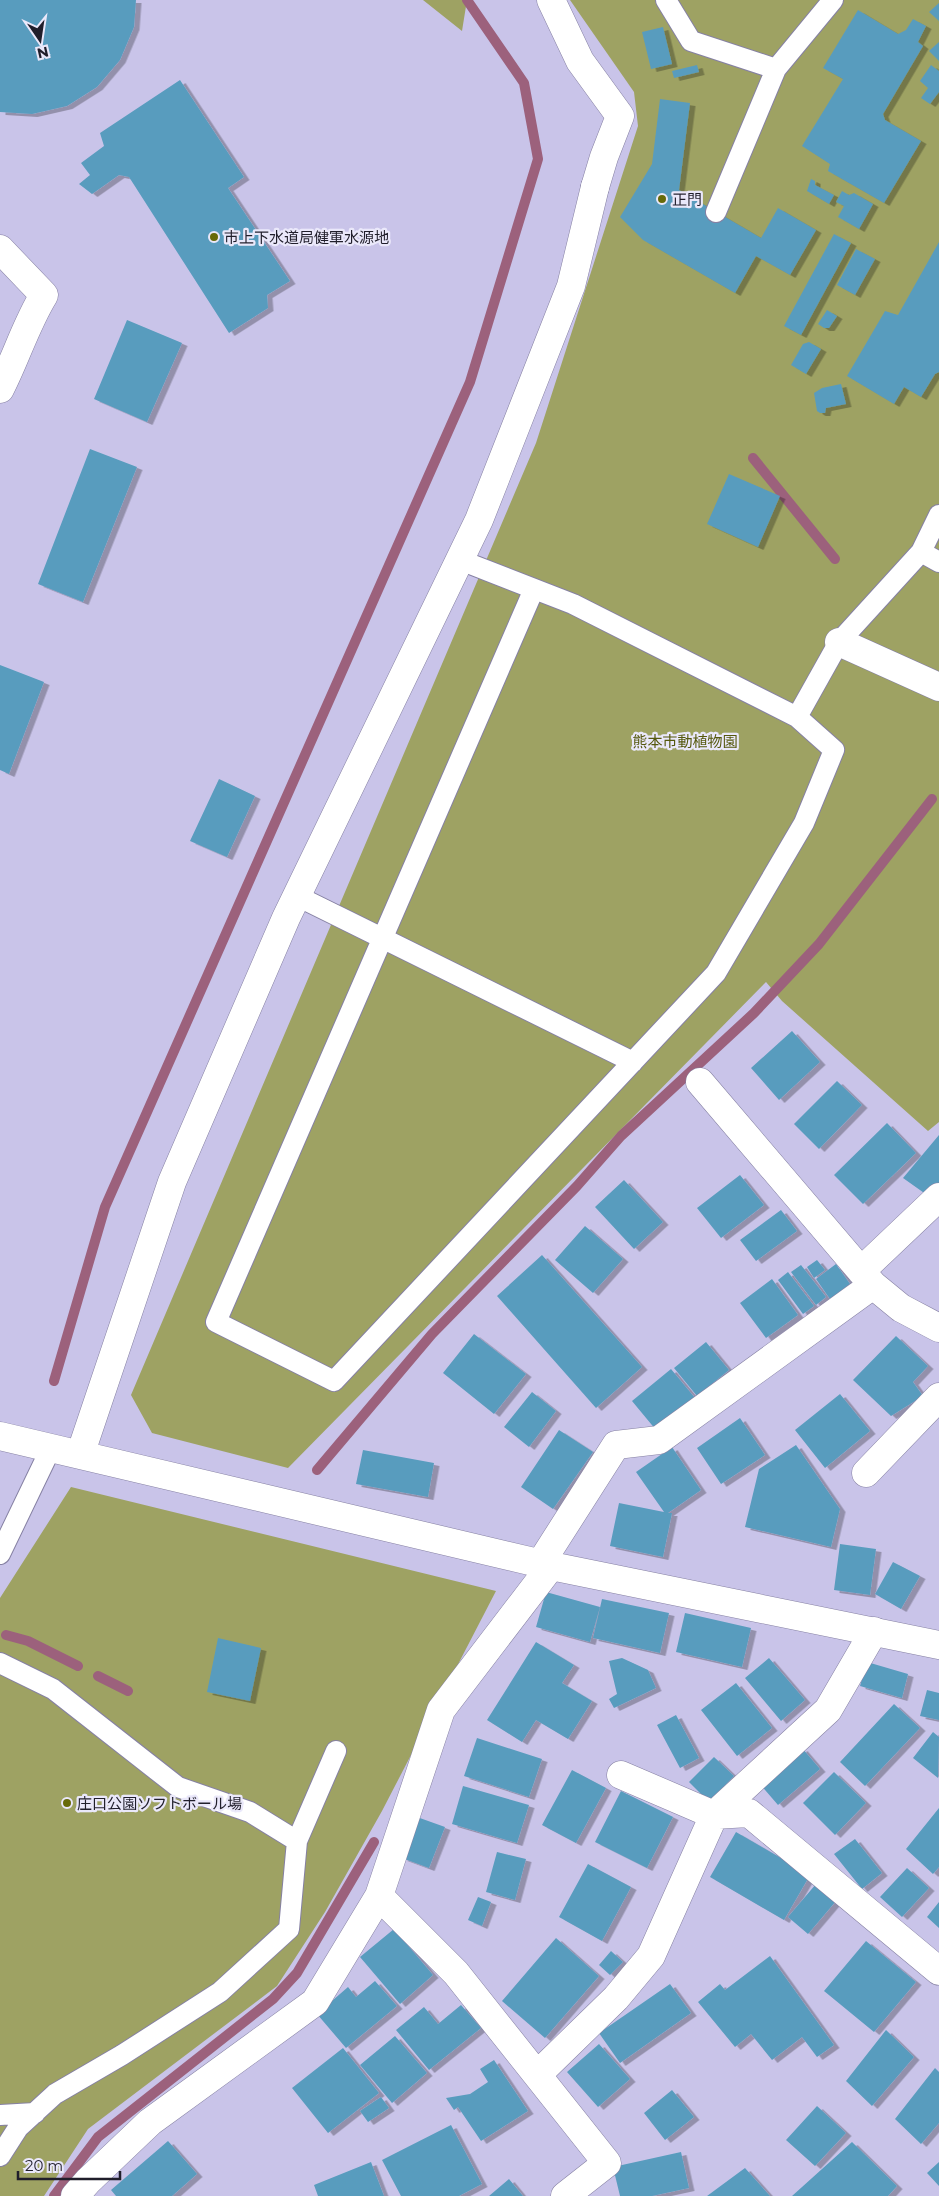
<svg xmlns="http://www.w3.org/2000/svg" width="939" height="2196" font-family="Montserrat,'Noto Sans JP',sans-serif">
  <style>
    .green { fill: #9ea263 }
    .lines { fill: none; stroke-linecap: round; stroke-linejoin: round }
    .stream { stroke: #9c617c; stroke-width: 10 }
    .building { fill: #599cbe; filter: url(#shadow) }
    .lane-casing { stroke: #8681a3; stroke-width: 22 }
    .street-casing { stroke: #8681a3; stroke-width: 29 }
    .secondary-casing { stroke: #8681a3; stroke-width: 29 }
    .lane { stroke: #fff; stroke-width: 20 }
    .street { stroke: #fff; stroke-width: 28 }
    .secondary { stroke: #fff; stroke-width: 28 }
    .poi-dot { fill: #676a09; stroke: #eae8fa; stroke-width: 2 }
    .labels { text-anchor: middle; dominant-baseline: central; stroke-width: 4.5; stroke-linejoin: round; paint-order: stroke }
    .poi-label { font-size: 15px; fill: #201e2b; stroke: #eae8fa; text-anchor: start }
    .park-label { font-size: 15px; fill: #55580d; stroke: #eae8fa }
  </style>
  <defs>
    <filter id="shadow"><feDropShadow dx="5.5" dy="3" stdDeviation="0" flood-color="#0004"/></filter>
  </defs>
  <rect width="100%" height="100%" fill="#c9c4e9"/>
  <path class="green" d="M 423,0 L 467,0 L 462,31 Z
    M 570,0 L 939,0 L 939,1122 L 928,1131 L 782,1001 L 766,982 L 288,1468 L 152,1433 L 131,1395 L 536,443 L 638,126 L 634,92 Z
    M 71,1487 L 496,1591 L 382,1811 L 325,1912 L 277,1986 L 88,2129 L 44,2196 L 0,2196 L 0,1598 Z"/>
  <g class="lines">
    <path class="stream" d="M 753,458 L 835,559
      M 54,1381 L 105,1207 L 470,382 L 538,159 L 524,83 L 467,0
      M 317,1470 L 432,1334 L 577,1186 L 621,1136 L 754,1013 L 819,944 L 932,799
      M 6,1635 L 28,1641 L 78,1666
      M 98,1676 L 128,1691
      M 54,2196 L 98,2137 L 273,1999 L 297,1973 L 374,1842"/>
  </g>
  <path class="building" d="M 0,0 L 136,0 L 134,27 L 120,60 L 97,87 L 67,106 L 32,114 L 0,112 Z
    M 939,3 L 939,21 L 929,12 Z
    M 858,10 L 898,34 L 906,30 L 913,19 L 926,26 L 918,42 L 923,46 L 883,114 L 885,120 L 921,141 L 884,203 L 828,171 L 830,164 L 802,146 L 843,79 L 823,68 Z
    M 663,27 L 672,64 L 651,69 L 642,32 Z
    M 939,42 L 939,61 L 929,51 Z
    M 697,65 L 699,72 L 674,78 L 672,71 Z
    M 931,65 L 939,71 L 939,92 L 930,104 L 921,98 L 928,88 L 920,81 Z
    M 180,80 L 244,177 L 228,188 L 290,281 L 267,295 L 268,308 L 229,333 L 129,177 L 119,175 L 92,194 L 79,184 L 90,175 L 81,163 L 104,146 L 100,133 Z
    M 660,99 L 690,103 L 679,190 L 761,238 L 778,208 L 816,230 L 790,275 L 756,256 L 735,293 L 643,240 L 620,217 L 652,164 Z
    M 811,179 L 815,181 L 815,185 L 834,195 L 829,204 L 807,191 Z
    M 842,191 L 849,195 L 854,193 L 873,204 L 859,229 L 838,217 L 844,206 L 836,202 Z
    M 834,234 L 851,243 L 801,335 L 784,326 Z
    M 939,242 L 939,372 L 935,374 L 921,397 L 904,387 L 894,404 L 847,376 L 885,311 L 898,315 Z
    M 856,249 L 875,259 L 855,295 L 837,285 Z
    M 827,310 L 837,316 L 829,328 L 824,328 L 818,324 Z
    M 127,320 L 182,343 L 147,422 L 94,399 Z
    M 809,342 L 821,349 L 806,374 L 791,365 L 803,344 Z
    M 841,384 L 846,404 L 826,408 L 825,413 L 820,413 L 817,411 L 814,393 L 822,388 Z
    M 90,449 L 137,467 L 83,602 L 38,584 Z
    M 729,474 L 780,496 L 758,547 L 707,524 Z
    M 0,665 L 44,682 L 9,774 L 0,770 Z
    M 219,779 L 255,796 L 227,857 L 190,841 Z
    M 792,1031 L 820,1062 L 779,1100 L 751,1068 Z
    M 837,1081 L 862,1105 L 819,1149 L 794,1124 Z
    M 887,1123 L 916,1153 L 863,1204 L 834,1175 Z
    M 939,1135 L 939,1183 L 927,1195 L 903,1178 Z
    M 740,1175 L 764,1205 L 721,1238 L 697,1208 Z
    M 624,1180 L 663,1222 L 634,1249 L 595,1207 Z
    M 781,1210 L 797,1231 L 756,1261 L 740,1240 Z
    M 585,1226 L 623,1259 L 593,1293 L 555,1260 Z
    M 542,1255 L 642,1367 L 596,1408 L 497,1296 Z
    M 817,1260 L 825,1270 L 814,1278 L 807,1267 Z
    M 836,1264 L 850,1284 L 830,1299 L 816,1279 Z
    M 801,1265 L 826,1297 L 816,1305 L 791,1272 Z
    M 788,1272 L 814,1306 L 803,1314 L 778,1280 Z
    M 772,1279 L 798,1315 L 766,1338 L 740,1303 Z
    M 474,1334 L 526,1374 L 494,1414 L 443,1373 Z
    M 896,1336 L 928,1366 L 913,1382 L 923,1396 L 891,1416 L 853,1380 Z
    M 706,1342 L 729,1370 L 697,1396 L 674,1368 Z
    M 671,1369 L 695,1398 L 656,1430 L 632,1401 Z
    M 532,1392 L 556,1411 L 529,1447 L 504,1427 Z
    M 840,1394 L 870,1431 L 825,1468 L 795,1430 Z
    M 740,1418 L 765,1455 L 721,1484 L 697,1448 Z
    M 559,1430 L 593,1452 L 553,1509 L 521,1487 Z
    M 796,1445 L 840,1509 L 831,1547 L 745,1527 L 759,1469 Z
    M 672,1447 L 701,1490 L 668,1513 L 672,1513 L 663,1557 L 610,1546 L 619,1503 L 664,1512 L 636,1472 Z
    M 363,1450 L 434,1463 L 428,1497 L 356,1484 Z
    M 840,1544 L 876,1549 L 870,1595 L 834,1590 Z
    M 893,1562 L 920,1576 L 901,1609 L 875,1594 Z
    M 546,1592 L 600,1607 L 590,1642 L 536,1627 Z
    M 602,1599 L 669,1613 L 660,1653 L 593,1638 Z
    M 685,1613 L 751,1628 L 742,1667 L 676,1652 Z
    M 218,1638 L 261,1648 L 250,1701 L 207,1692 Z
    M 536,1642 L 574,1665 L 562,1683 L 592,1701 L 568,1739 L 536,1720 L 522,1742 L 487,1720 Z
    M 622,1658 L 648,1670 L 656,1688 L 614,1708 L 609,1699 L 617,1694 L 609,1661 Z
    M 769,1658 L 805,1700 L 781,1721 L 745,1678 Z
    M 867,1662 L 908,1674 L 902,1698 L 860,1686 Z
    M 736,1683 L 772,1728 L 737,1756 L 701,1710 Z
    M 927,1690 L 939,1693 L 939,1720 L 920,1716 Z
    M 894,1704 L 920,1728 L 865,1786 L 840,1762 Z
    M 676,1715 L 699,1758 L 680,1768 L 657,1725 Z
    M 933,1732 L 939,1737 L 938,1778 L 913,1758 Z
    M 477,1738 L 542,1759 L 529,1797 L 464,1776 Z
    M 802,1748 L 820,1769 L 778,1805 L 759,1783 Z
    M 714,1757 L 734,1776 L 709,1802 L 689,1782 Z
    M 572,1770 L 606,1788 L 576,1843 L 542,1825 Z
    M 834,1772 L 866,1803 L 835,1835 L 803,1803 Z
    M 463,1786 L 529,1805 L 517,1843 L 452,1824 Z
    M 621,1791 L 673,1817 L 647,1868 L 595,1842 Z
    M 939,1808 L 939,1867 L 933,1874 L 906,1849 Z
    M 417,1817 L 445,1827 L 429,1868 L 402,1858 Z
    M 736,1832 L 810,1875 L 784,1920 L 710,1877 Z
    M 855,1839 L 882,1873 L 862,1889 L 834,1854 Z
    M 497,1852 L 526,1859 L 515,1900 L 486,1892 Z
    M 588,1864 L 631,1887 L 602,1941 L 559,1917 Z
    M 907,1868 L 929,1888 L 902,1917 L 880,1897 Z
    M 816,1884 L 836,1901 L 808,1934 L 788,1917 Z
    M 478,1897 L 491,1902 L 482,1926 L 468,1920 Z
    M 939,1902 L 939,1928 L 927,1917 Z
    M 394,1929 L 433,1975 L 400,2004 L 360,1957 Z
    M 556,1938 L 599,1976 L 545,2038 L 502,2001 Z
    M 866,1941 L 916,1982 L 874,2032 L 824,1991 Z
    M 611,1951 L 623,1962 L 610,1975 L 599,1965 Z
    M 770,1956 L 834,2045 L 817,2057 L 802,2037 L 772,2060 L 751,2034 L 735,2047 L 698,2002 L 720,1984 L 725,1990 Z
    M 375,1981 L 397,2006 L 346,2048 L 317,2014 L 348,1987 L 356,1997 Z
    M 670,1984 L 691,2013 L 620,2063 L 599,2033 Z
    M 461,2005 L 481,2028 L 429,2070 L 396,2030 L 424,2007 L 438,2024 Z
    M 886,2030 L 914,2057 L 872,2106 L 846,2081 Z
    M 395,2036 L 427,2073 L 392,2103 L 360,2065 Z
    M 599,2044 L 630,2079 L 598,2107 L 567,2072 Z
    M 343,2048 L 379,2093 L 328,2133 L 292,2088 Z
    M 494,2060 L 528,2111 L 481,2141 L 458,2107 L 454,2110 L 446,2098 L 470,2094 L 488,2082 L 480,2069 Z
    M 935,2068 L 939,2072 L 939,2123 L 921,2144 L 895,2119 Z
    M 672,2090 L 694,2117 L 665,2140 L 644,2113 Z
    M 381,2097 L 389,2108 L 368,2122 L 360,2111 Z
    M 817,2106 L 846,2133 L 815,2166 L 786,2140 Z
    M 451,2125 L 482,2184 L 459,2196 L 401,2196 L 382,2160 Z
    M 168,2141 L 197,2174 L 172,2196 L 116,2196 L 111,2190 Z
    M 852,2142 L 897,2186 L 888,2196 L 792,2196 Z
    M 681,2152 L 689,2188 L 652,2196 L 620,2196 L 613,2167 Z
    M 371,2162 L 384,2196 L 318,2196 L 314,2185 Z
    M 939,2162 L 939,2186 L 927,2173 Z
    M 745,2168 L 770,2196 L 707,2196 Z
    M 509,2179 L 523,2196 L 489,2196 Z"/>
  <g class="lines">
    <defs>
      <path id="lane" d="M 666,0 L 691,41 L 776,69 L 833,0
        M 716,212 L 776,69
        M 921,552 L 939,562
        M 460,560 L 573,604 L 797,717 L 834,750 L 804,823 L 716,973 L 334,1381 L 216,1322 L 534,589
        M 797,717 L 839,642 L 921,552 L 939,515
        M 297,896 L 633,1062
        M 0,1554 L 51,1448
        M 0,1663 L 53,1689 L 178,1787 L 250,1812 L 297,1841
        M 0,2115 L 35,2113
        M 0,2156 L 18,2128 L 55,2094 L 122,2055 L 220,1992 L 289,1929 L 297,1841 L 336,1751"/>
      <path id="street" d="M 551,0 L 580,61 L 620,116 L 604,157 L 595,187
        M 0,249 L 44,295 C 26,324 16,358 0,389
        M 839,642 L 939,687
        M 700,1082 L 873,1285 L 901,1308 L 939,1328
        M 861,1271 L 939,1197
        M 866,1473 L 939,1397
        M 540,1564 L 616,1445 L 659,1440 L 873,1285
        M 874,1631 L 828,1710 L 714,1815 L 749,1813 L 939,1971
        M 379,1896 L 456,1973 L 607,2163 L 565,2196
        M 537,2075 L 616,1998 L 651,1956 L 714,1815 L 621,1775
        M 75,2196 L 88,2181 L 150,2122 L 315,2002 L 379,1896 L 441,1710 L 551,1566"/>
      <path id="secondary" d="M 0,1436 L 551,1566 L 939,1645
        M 80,1455 L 172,1182 L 286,918 L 479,520 L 571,286 L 595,187"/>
    </defs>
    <use href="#lane" class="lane-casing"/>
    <use href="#street" class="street-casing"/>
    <use href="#secondary" class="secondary-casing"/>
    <use href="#lane" class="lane"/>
    <use href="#street" class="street"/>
    <use href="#secondary" class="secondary"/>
  </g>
  <g class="poi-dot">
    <circle cx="662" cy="199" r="5"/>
    <circle cx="214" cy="237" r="5"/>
    <circle cx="67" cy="1803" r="5"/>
  </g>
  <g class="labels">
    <g class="poi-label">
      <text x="672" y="199">正門</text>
      <text x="224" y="237">市上下水道局健軍水源地</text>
      <text x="77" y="1803">庄口公園ソフトボール場</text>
    </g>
    <g class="park-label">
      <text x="685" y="741">熊本市動植物園</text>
    </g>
  </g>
  <g transform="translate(40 40) rotate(167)" stroke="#eae8fa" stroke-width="4" paint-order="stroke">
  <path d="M0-4L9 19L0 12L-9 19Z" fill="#201e2b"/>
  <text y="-8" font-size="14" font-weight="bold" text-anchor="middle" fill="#201e2b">N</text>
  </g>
  <path d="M18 2171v8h102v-8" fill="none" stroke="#201e2b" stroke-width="2.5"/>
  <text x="25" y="2171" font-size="15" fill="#201e2b" stroke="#eae8fa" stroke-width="4" paint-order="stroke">20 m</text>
</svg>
